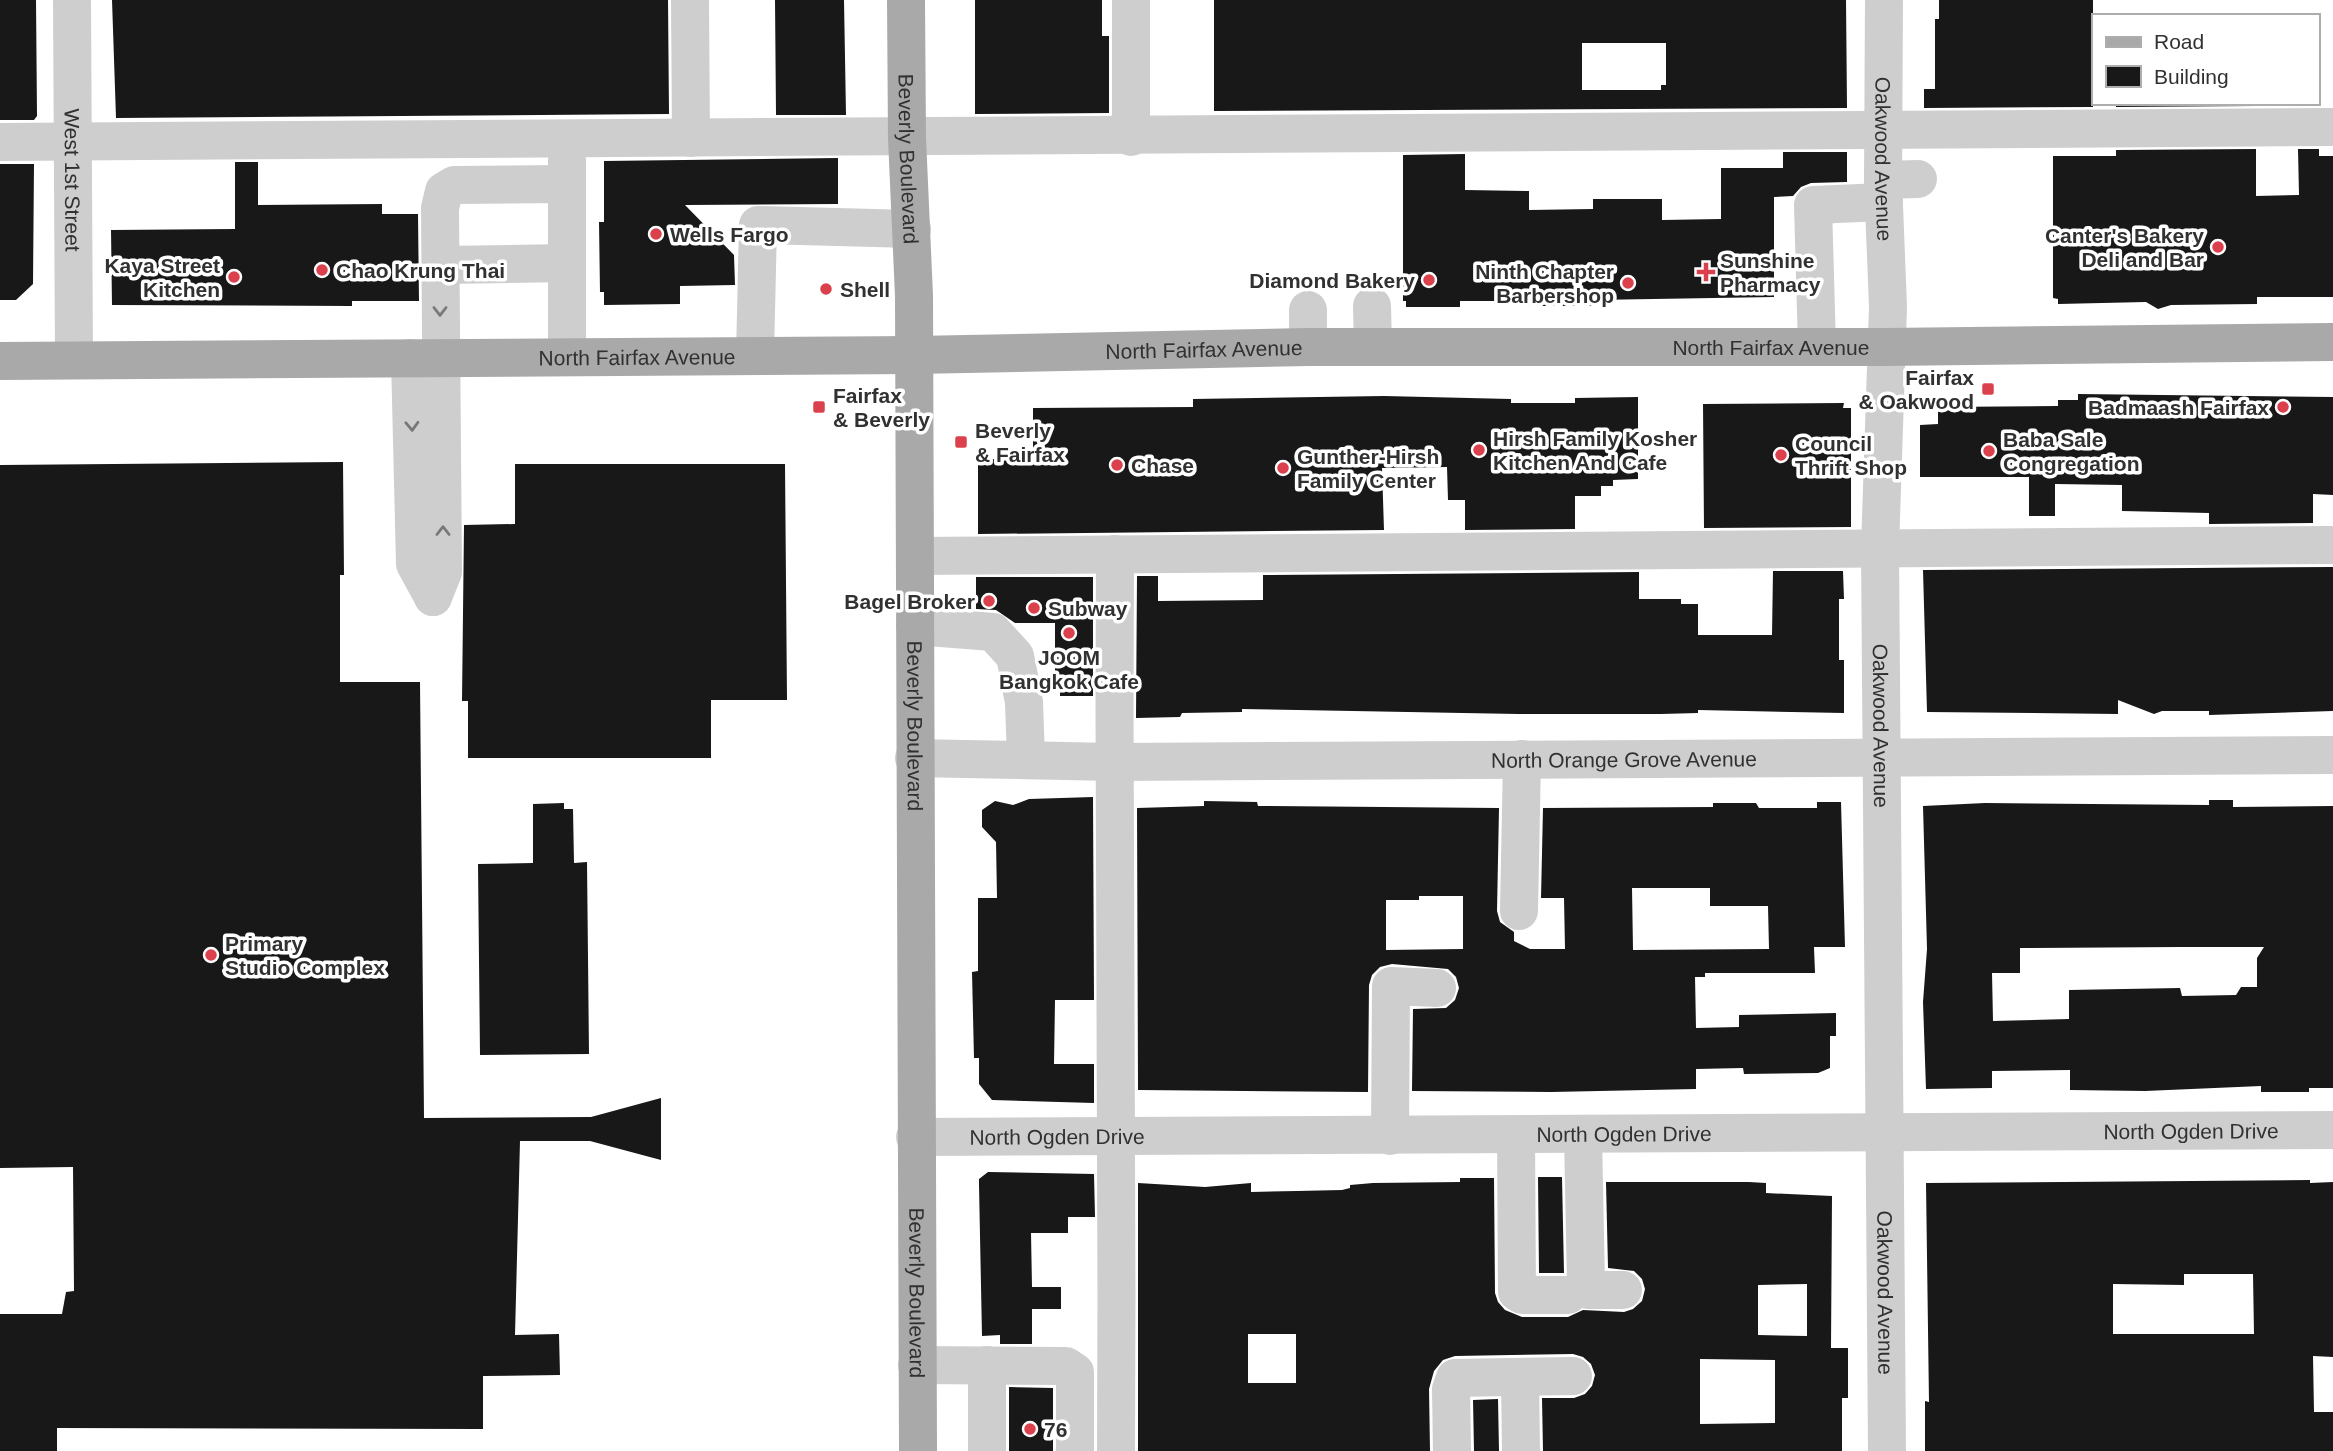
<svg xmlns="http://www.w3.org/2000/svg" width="2333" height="1451" font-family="Helvetica,sans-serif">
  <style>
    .building { fill: #181818; fill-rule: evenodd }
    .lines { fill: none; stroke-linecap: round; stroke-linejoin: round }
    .minor { stroke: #cecece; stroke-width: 38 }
    .major { stroke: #a9a9a9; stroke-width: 38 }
    .oneway { stroke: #787878 }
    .poi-dot { fill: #db404d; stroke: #fff; stroke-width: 2.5 }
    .labels { text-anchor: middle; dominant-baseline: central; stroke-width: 7; stroke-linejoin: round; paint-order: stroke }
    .street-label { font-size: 21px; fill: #313131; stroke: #fff }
    .poi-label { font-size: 21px; font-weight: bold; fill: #313131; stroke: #fff; text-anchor: start }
  </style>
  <rect width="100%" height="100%" fill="#fff"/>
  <path class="building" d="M 0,0 L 36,0 L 37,116 L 34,120 L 0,120 Z
    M 112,0 L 668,0 L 669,114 L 116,118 Z
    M 775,0 L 844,0 L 846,115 L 776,115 Z
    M 975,0 L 1102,0 L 1102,36 L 1109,36 L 1109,113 L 975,114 Z
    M 1214,0 L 1846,0 L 1847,108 L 1214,111 ZM 1582,43 L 1666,43 L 1666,85 L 1661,85 L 1661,90 L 1582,90 Z
    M 1939,0 L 2093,0 L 2093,107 L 1924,108 L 1924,89 L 1935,89 L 1935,19 L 1939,19 Z
    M 2116,103 L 2255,103 L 2255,106 L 2116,107 Z
    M 2256,149 L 2256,196 L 2299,195 L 2298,149 L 2319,149 L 2319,156 L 2333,156 L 2333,297 L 2257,297 L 2257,304 L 2171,305 L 2158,309 L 2146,302 L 2058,304 L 2058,299 L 2053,298 L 2053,156 L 2116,156 L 2116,150 Z
    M 1783,152 L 1847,152 L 1847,182 L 1811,183 L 1801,187 L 1793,196 L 1774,197 L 1774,297 L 1593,300 L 1593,306 L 1529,306 L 1529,301 L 1460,301 L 1460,307 L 1406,307 L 1406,301 L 1403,301 L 1403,155 L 1465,154 L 1465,190 L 1529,191 L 1529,210 L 1593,209 L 1593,199 L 1662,199 L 1662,220 L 1721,219 L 1721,168 L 1783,168 Z
    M 838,158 L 838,204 L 685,205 L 734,255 L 735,285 L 680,286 L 680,304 L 604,305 L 604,292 L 600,292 L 599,222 L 604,222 L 604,161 Z
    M 235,162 L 258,162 L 258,205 L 382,204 L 382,214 L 418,214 L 419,301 L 352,301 L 352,306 L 112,305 L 111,230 L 235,229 Z
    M 0,164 L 34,164 L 33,284 L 16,300 L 0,300 Z
    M 2078,394 L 2333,397 L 2333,495 L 2313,494 L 2313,523 L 2209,524 L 2209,513 L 2122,511 L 2122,485 L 2055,484 L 2055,516 L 2029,516 L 2029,477 L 1920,477 L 1920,425 L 1938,424 L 1938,407 L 2058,406 L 2058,400 L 2078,400 Z
    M 1384,396 L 1511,399 L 1511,403 L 1575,403 L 1575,398 L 1638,397 L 1638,479 L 1613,480 L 1613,486 L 1601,486 L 1601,496 L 1575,496 L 1575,529 L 1465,530 L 1465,500 L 1448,500 L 1447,467 L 1382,468 L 1384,530 L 978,534 L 978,459 L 1033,459 L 1033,408 L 1193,407 L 1193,399 Z
    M 1844,403 L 1843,408 L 1851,408 L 1851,527 L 1704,528 L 1703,404 Z
    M 343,462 L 344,575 L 340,575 L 340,682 L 420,682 L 424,1118 L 591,1117 L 661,1098 L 661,1160 L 590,1141 L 520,1141 L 515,1335 L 559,1334 L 560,1375 L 483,1376 L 483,1429 L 57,1428 L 57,1451 L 0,1451 L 0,1314 L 62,1314 L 66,1292 L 74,1291 L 73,1167 L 0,1168 L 0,465 Z
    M 515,464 L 785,464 L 787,700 L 711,700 L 711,758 L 468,758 L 468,701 L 462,701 L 464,525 L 515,524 Z
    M 2333,567 L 2333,711 L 2209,715 L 2209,711 L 2162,711 L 2154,714 L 2118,700 L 2118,714 L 1927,712 L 1923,570 Z
    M 1773,571 L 1843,571 L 1844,599 L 1839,599 L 1839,660 L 1844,660 L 1844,713 L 1698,710 L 1698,713 L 1661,714 L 1518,714 L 1242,709 L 1242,712 L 1182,713 L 1180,717 L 1136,718 L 1137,576 L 1158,576 L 1158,601 L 1263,600 L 1263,575 L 1639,572 L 1639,599 L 1681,599 L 1681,604 L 1698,604 L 1698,635 L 1772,635 Z
    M 976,577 L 1093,577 L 1093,696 L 1060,696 L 1060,683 L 1055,683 L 1055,623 L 1015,623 L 996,610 L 976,609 Z
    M 1093,797 L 1094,1000 L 1055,1000 L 1054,1064 L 1094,1064 L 1094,1103 L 992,1100 L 979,1084 L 979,1058 L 974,1058 L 972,972 L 978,971 L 978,898 L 997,898 L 996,842 L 982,827 L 982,810 L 995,801 L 1013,805 L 1029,799 Z
    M 2209,800 L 2233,800 L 2233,807 L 2333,806 L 2333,1088 L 2309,1088 L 2309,1092 L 2261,1092 L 2261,1086 L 2145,1091 L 2070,1090 L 2070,1070 L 1992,1071 L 1992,1088 L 1926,1089 L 1923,1002 L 1927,949 L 1923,806 L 1985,803 L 2209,805 ZM 2180,947 L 2264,947 L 2257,958 L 2257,987 L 2241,987 L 2236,995 L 2182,996 L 2180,988 L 2069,990 L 2069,1019 L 1993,1021 L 1992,973 L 2020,973 L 2020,948 Z
    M 1204,801 L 1257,802 L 1258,806 L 1499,808 L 1497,911 L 1500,922 L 1514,932 L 1514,941 L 1530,949 L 1565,949 L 1564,898 L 1541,898 L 1543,808 L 1713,807 L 1713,803 L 1756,803 L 1759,808 L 1817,808 L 1817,802 L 1841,802 L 1845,947 L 1814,947 L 1815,973 L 1705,973 L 1705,977 L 1695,977 L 1696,1028 L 1739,1027 L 1739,1015 L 1836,1013 L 1836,1036 L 1830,1036 L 1830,1068 L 1818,1073 L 1744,1074 L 1743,1068 L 1696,1069 L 1696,1089 L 1551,1092 L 1412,1091 L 1413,1009 L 1446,1008 L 1455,1000 L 1459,988 L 1456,977 L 1448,969 L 1392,964 L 1380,967 L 1372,975 L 1369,985 L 1368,1092 L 1138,1090 L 1137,808 L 1204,806 ZM 1632,888 L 1710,888 L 1710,906 L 1768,906 L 1769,949 L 1633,950 ZM 1419,896 L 1463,896 L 1463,949 L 1386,950 L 1386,900 L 1419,900 Z
    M 564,803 L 564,809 L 573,809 L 574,863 L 587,862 L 589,1054 L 480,1055 L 478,864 L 533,863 L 533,804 Z
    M 988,1172 L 1094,1174 L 1095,1217 L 1068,1217 L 1068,1233 L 1031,1233 L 1032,1287 L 1061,1287 L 1061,1309 L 1032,1309 L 1032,1344 L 1000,1344 L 1000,1335 L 982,1336 L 979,1185 L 979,1179 Z
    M 1538,1177 L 1562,1177 L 1564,1273 L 1539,1273 Z
    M 1460,1178 L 1494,1178 L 1495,1293 L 1498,1302 L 1505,1310 L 1522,1317 L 1568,1317 L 1583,1310 L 1624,1312 L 1633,1309 L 1642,1301 L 1645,1289 L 1642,1279 L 1634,1271 L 1608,1268 L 1606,1182 L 1749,1182 L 1766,1183 L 1766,1193 L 1832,1196 L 1831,1348 L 1848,1348 L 1848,1398 L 1842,1398 L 1842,1451 L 1543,1451 L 1542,1398 L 1574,1398 L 1585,1394 L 1592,1386 L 1595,1375 L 1591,1364 L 1583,1357 L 1573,1354 L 1455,1356 L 1443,1360 L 1434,1371 L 1429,1389 L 1430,1451 L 1138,1451 L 1138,1183 L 1205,1187 L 1251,1183 L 1251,1192 L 1297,1191 L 1342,1190 L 1350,1188 L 1350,1185 L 1373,1183 L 1460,1182 ZM 1807,1284 L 1807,1336 L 1758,1335 L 1758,1285 ZM 1248,1334 L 1296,1334 L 1296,1383 L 1248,1383 ZM 1700,1359 L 1775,1360 L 1775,1423 L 1700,1424 Z
    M 2310,1180 L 2310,1183 L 2333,1182 L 2333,1357 L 2313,1356 L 2314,1412 L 2333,1412 L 2333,1451 L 1925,1451 L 1925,1401 L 1929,1402 L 1926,1183 ZM 2184,1274 L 2253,1274 L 2254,1334 L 2113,1334 L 2113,1284 L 2184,1285 Z
    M 1009,1387 L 1053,1388 L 1053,1451 L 1009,1451 Z
    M 1498,1399 L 1499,1451 L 1474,1451 L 1473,1400 Z"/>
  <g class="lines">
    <g class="minor">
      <path id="s1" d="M 72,0 L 74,360"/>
      <path d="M 690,0 L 691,138"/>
      <path d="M 1131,0 L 1131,137"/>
      <path id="s2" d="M 1884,0 L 1883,180 L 1888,307 L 1880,548 L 1887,1451"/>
      <path d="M 0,142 L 2333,127"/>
      <path d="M 567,160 L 567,357"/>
      <path d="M 1883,180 L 1918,179"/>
      <path d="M 441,265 L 567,263"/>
      <path d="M 1372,306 L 1373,347"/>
      <path d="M 1308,310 L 1308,347"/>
      <path d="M 1817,347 L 1813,205 L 1884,202"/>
      <path d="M 755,356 L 758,225 L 912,229"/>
      <path d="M 410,358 L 415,564 L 433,597"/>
      <path d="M 1115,554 C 1113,853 1118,1152 1116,1451"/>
      <path d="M 915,556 L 2333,545"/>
      <path d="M 433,597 L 443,572 L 440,208 L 444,191 L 454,185 L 567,184"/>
      <path d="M 915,626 L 993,632 L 1015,656 L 1024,702 L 1026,760"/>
      <path id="s3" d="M 914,758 L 1113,762 L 2333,755"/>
      <path d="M 1519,911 L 1522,759"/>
      <path d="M 1516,1135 L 1517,1292 L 1522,1295 L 1568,1295"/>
      <path d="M 1583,1135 L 1586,1285 L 1588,1290 L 1623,1290"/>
      <path d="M 1390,1136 L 1391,986 L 1437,988"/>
      <path id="s4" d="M 915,1137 L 2333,1130"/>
      <path d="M 917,1365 L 1066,1366 L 1075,1372 L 1075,1451"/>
      <path d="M 1520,1377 L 1521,1451"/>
      <path d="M 987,1451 L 987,1365"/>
      <path d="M 1452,1451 L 1451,1389 L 1455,1378 L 1573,1376"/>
    </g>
    <g class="major">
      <path id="s5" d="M 906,0 L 907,138 L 914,296 L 918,1451"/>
      <path id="s6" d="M 0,361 L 914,355 L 1308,347 L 1885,347 L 2333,342"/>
    </g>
  </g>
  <defs><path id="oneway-chevron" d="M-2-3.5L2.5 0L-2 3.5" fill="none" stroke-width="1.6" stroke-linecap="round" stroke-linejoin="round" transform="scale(1.75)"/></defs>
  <g class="oneway">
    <use href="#oneway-chevron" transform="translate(440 311) rotate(90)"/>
    <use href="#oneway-chevron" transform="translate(412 426) rotate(88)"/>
    <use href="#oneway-chevron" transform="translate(443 531) rotate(-90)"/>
  </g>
  <g class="poi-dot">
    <circle cx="656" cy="234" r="7"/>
    <circle cx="2218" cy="247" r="7"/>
    <circle cx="322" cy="270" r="7"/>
    <path d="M1702.5 261.5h7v7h7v7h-7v7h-7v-7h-7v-7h7z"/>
    <circle cx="234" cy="277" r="7"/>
    <circle cx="1429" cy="280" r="7"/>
    <circle cx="1628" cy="283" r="7"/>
    <circle cx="826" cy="289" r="7"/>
    <rect x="1981" y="382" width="14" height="14" rx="3.5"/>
    <rect x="812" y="400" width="14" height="14" rx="3.5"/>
    <circle cx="2283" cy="407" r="7"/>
    <rect x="954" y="435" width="14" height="14" rx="3.5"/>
    <circle cx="1479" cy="450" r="7"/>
    <circle cx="1989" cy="451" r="7"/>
    <circle cx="1781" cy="455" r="7"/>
    <circle cx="1117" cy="465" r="7"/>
    <circle cx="1283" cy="468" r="7"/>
    <circle cx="989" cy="601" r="7"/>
    <circle cx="1034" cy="608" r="7"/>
    <circle cx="1069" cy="633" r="7"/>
    <circle cx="211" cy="955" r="7"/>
    <circle cx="1030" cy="1429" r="7"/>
  </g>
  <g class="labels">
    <g class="street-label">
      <text stroke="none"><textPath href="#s5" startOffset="159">Beverly Boulevard</textPath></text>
      <text stroke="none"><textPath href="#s2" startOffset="159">Oakwood Avenue</textPath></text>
      <text stroke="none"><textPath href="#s1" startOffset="180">West 1st Street</textPath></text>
      <text stroke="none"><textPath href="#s6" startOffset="1771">North Fairfax Avenue</textPath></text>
      <text stroke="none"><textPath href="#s6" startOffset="1204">North Fairfax Avenue</textPath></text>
      <text stroke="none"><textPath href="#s6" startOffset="637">North Fairfax Avenue</textPath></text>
      <text stroke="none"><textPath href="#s5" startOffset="726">Beverly Boulevard</textPath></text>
      <text stroke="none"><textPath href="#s2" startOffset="726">Oakwood Avenue</textPath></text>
      <text stroke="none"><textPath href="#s3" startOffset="710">North Orange Grove Avenue</textPath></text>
      <text stroke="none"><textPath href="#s4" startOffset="1276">North Ogden Drive</textPath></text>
      <text stroke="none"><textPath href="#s4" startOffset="709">North Ogden Drive</textPath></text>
      <text stroke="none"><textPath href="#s4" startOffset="142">North Ogden Drive</textPath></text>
      <text stroke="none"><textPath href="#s5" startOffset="1293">Beverly Boulevard</textPath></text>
      <text stroke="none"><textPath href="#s2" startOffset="1293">Oakwood Avenue</textPath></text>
    </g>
    <g class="poi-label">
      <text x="670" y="234">Wells Fargo</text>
      <text x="2204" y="235" text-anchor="end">Canter's Bakery<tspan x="2204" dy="24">Deli and Bar</tspan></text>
      <text x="1720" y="260">Sunshine<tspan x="1720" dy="24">Pharmacy</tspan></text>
      <text x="220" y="265" text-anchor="end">Kaya Street<tspan x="220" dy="24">Kitchen</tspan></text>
      <text x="336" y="270">Chao Krung Thai</text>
      <text x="1614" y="271" text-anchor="end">Ninth Chapter<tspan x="1614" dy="24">Barbershop</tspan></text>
      <text x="1415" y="280" text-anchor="end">Diamond Bakery</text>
      <text x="840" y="289">Shell</text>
      <text x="1974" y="377" text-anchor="end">Fairfax<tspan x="1974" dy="24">&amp; Oakwood</tspan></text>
      <text x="833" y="395">Fairfax<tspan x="833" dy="24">&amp; Beverly</tspan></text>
      <text x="2269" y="407" text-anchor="end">Badmaash Fairfax</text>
      <text x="975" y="430">Beverly<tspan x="975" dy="24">&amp; Fairfax</tspan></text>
      <text x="1493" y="438">Hirsh Family Kosher<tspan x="1493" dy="24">Kitchen And Cafe</tspan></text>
      <text x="2003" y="439">Baba Sale<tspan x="2003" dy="24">Congregation</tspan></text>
      <text x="1795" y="443">Council<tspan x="1795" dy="24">Thrift Shop</tspan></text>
      <text x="1297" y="456">Gunther-Hirsh<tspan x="1297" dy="24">Family Center</tspan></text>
      <text x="1131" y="465">Chase</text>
      <text x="975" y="601" text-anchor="end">Bagel Broker</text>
      <text x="1048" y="608">Subway</text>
      <text x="1069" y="657" text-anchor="middle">JOOM<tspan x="1069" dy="24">Bangkok Cafe</tspan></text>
      <text x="225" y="943">Primary<tspan x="225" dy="24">Studio Complex</tspan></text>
      <text x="1044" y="1429">76</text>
    </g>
  </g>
  <rect x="2092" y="14" width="228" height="91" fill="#ffffff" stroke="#adadad" stroke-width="2"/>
  <rect x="2106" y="37" width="35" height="10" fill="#a9a9a9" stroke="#adadad" stroke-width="2"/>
  <text x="2154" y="49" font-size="21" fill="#313131">Road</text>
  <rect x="2106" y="66" width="35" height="21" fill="#181818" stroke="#adadad" stroke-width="2"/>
  <text x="2154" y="84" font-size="21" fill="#313131">Building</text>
</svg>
